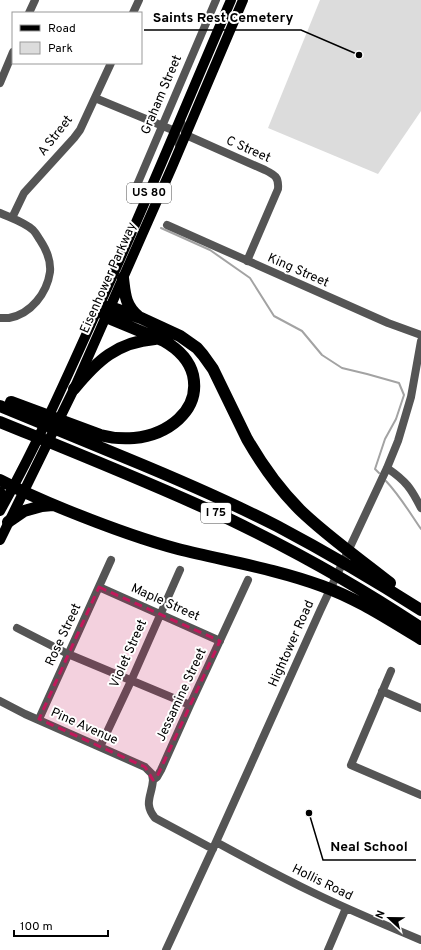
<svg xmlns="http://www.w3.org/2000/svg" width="421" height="950" font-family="Overpass,sans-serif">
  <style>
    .green { fill: #dcdcdc }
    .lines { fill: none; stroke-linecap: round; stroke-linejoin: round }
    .stream { stroke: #a3a3a3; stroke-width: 2 }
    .minor { stroke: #555; stroke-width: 8 }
    .primary { stroke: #000; stroke-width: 10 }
    .motorway { stroke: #000; stroke-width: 12 }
    .marked { fill: #c2185b; fill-opacity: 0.2; stroke: #c2185b; stroke-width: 3; stroke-dasharray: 8 5; stroke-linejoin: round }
    .labels { text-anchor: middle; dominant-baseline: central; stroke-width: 4; stroke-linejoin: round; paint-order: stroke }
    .shield { fill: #fff; stroke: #4c4c4c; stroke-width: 1 }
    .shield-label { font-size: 12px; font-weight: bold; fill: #000 }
    .street-label { font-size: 13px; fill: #000; stroke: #fff }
    .leader { fill: none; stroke: #000; stroke-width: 1.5 }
    .callout-dot { fill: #000; stroke: #fff; stroke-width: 1.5 }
    .callout-label { font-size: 14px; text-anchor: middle; font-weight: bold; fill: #000; stroke: #fff; stroke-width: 4; stroke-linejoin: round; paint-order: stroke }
  </style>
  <rect width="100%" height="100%" fill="#fff"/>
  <path class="green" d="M 320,0 L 421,0 L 421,111 L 378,174 L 268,128 Z"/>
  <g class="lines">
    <path class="stream" d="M 161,228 L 210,250 L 250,278 L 274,316 L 302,331 L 322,355 L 342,368 L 367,374 L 399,383 L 404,395 L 396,419 L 385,439 L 375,469 L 379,473
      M 386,481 C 400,496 410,513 421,529"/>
    <path class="minor" d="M 29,13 L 35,0
      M 133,13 L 139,0
      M 0,83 L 13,52
      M 95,98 L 175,131 L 180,148
      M 180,119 L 186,135 L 265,170 C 275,175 279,177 278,189 L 247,261
      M 131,199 L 216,0
      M 0,213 C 11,218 24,222 33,230 C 36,233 38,237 40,240 C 46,249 51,261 50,272 C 47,293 31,314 9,318 C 6,318 3,318 0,318
      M 12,218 L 24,193 L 74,138 L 80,130 L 111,63
      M 167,225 L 388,323 L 421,335
      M 387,468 C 406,481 411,488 421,508
      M 99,587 L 220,641
      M 17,628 L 68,654 L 190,705
      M 391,671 L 351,765 L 421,795
      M 382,691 L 421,708
      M 0,701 L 25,714 L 145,767 L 152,774 L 153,780
      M 39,719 L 111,560
      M 100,747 L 131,681 L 180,570
      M 216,842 C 249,860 281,877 314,893 C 349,910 385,925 421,940
      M 213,849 L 155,818 C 143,803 152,796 153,780 L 157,777 L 161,770 L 190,705 L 248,580
      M 166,950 L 216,842 L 320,611 L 387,468 L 398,441 L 411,397 L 421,341
      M 328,950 L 346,908"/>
    <path class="primary" d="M 0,511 C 37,445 68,375 99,306 C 145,205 187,102 231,0
      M 0,540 L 74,389 L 172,167 L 243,0"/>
    <path class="motorway" d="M 123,278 C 125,294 125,305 138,316
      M 99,307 L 110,307 L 141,318 L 180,336 L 197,348 L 203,355 L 213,369 L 247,439 C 262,465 279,489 300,510 C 328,537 360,559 390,583
      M 74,389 C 97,361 117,342 155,339
      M 11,402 L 100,435 C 111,438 122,439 134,438 C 166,435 201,412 193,375 C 189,359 178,349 164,341 L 106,317 L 99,307
      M 0,406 C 42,423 84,441 126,458 C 177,479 228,501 277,526 C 326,552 374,580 421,610
      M 0,422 C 76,453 154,484 229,519 C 295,551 360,587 421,628
      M 0,480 C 21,491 44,501 66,510 C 103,525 140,539 178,549 C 226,561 276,569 322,586 C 358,599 389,620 421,639
      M 0,493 L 0,505
      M 8,522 L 24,511 L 42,506 L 53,505"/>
  </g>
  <path class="marked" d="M 99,587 L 220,641 L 157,777 L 153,780 L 145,767 L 39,719 Z"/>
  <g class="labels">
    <g class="shield">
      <rect x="127" y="183" width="44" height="20" rx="3"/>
      <rect x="201" y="503" width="30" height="20" rx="3"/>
    </g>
    <g class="shield-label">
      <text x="149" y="193">US 80</text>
      <text x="216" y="513">I 75</text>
    </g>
    <g class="street-label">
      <text transform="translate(162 95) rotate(-67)">Graham Street</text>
      <text transform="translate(56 136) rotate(-52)">A Street</text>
      <text transform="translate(248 150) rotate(24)">C Street</text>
      <text transform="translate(298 271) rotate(24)">King Street</text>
      <text transform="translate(109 278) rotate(-66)">Eisenhower Parkway</text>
      <text transform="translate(165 603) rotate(24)">Maple Street</text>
      <text transform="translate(64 635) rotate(-65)">Rose Street</text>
      <text transform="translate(292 644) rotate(-66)">Hightower Road</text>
      <text transform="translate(129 654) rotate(-66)">Violet Street</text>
      <text transform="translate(182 695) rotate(-65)">Jessamine Street</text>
      <text transform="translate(84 727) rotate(24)">Pine Avenue</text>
      <text transform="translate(322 883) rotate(26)">Hollis Road</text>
    </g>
  </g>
  <path class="leader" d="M359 55L301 30H144M309 813L323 860H416"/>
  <g class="callout-dot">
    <circle cx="359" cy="55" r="4"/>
    <circle cx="309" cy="813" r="4"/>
  </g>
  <g class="callout-label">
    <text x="223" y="22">Saints Rest Cemetery</text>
    <text x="369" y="851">Neal School</text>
  </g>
  <rect x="12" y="12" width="130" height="52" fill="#ffffff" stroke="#999999"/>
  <rect x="20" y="25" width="20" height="6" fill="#000000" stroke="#999999"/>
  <text x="48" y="32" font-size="12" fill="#000000">Road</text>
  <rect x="20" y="42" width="20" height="12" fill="#dcdcdc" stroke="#999999"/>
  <text x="48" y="52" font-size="12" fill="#000000">Park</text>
  <g transform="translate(389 918) rotate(292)" stroke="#ffffff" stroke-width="3" paint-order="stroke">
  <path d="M0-3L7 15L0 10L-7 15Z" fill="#000000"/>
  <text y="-6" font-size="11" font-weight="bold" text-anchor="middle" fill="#000000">N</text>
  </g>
  <path d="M14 930v6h94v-6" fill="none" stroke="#000000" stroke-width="2"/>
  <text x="20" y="930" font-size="12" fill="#000000" stroke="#ffffff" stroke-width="3" paint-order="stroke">100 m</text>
</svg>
